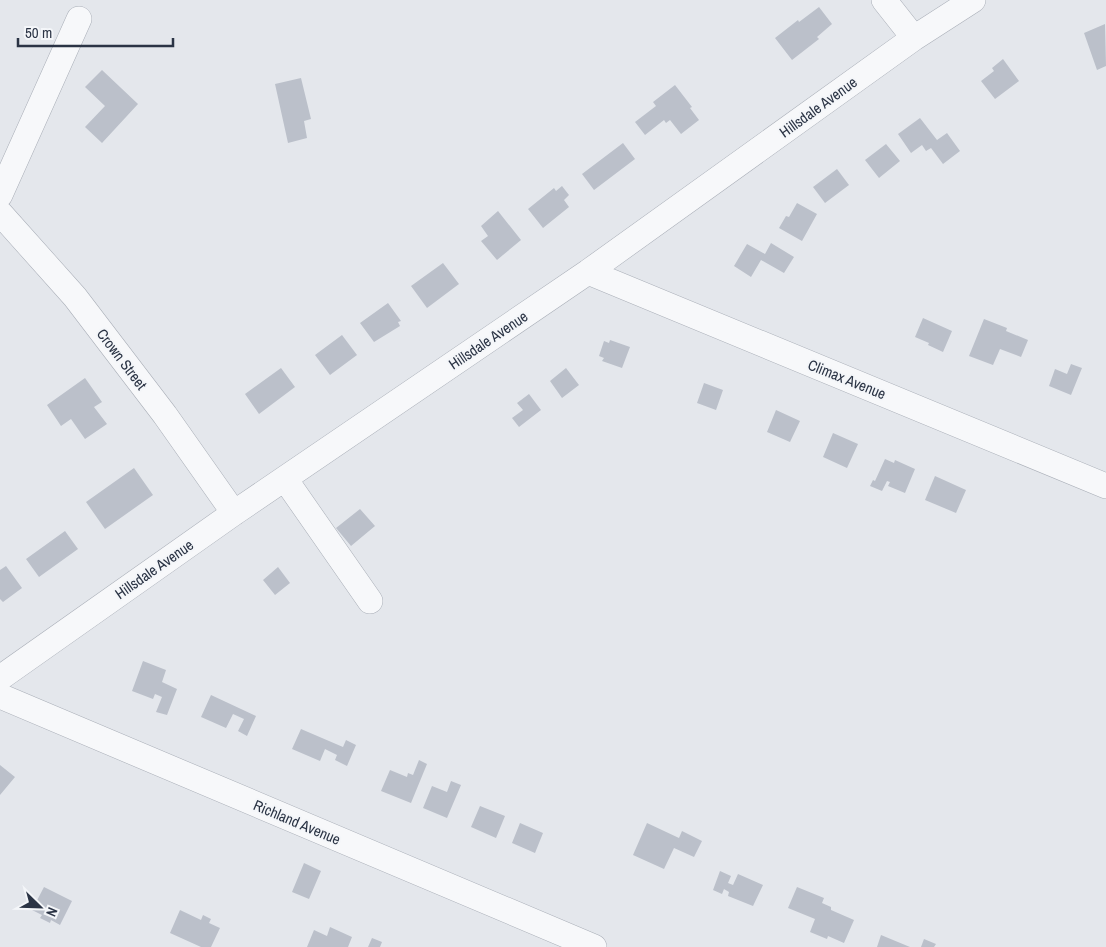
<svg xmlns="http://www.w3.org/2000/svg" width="1106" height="947" font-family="'Archivo Narrow',sans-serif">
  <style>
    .building { fill: #bbc0ca }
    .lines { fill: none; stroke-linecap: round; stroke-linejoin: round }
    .minor-casing { stroke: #a9aeb7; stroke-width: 26 }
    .minor { stroke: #f7f8fa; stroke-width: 25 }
    .labels { text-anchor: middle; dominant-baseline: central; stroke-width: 4; stroke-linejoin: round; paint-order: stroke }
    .street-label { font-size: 15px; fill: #2b3445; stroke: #f4f6f9 }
  </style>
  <rect width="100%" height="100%" fill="#e4e7ec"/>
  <path class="building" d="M 819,7 L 832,24 L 817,37 L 819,39 L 792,60 L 775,38 L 798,20 L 799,22 Z
    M 1105,24 L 1106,66 L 1097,70 L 1084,33 Z
    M 1003,59 L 1019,81 L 995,99 L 981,81 L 994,71 L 992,68 Z
    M 102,70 L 138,104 L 102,143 L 85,127 L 105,106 L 85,87 Z
    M 301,78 L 311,119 L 304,121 L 307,138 L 288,143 L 275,84 Z
    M 675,85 L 692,107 L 690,108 L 699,120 L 681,134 L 670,120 L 666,123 L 664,120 L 645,135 L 635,122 L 656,106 L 653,102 Z
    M 920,118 L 937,140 L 947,133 L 960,151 L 943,164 L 931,148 L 926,151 L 922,145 L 911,153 L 898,134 Z
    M 623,143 L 635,159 L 594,190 L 582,174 Z
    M 886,144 L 900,161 L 879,178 L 865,160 Z
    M 837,169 L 849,185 L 825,203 L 813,187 Z
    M 562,186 L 569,195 L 564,200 L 569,207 L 543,228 L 528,209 L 554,188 L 556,191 Z
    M 797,203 L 817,214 L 802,241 L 779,228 L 786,216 L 789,217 Z
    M 498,211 L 521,240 L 497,260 L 481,241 L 488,236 L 481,226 Z
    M 771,243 L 794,257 L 784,273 L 761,260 L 751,277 L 734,266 L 747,244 L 765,254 Z
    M 443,263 L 459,284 L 427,308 L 411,286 Z
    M 388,303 L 401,321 L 398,322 L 400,326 L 374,342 L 360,323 Z
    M 923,318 L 952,331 L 943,352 L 928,345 L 929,343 L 915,337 Z
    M 984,319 L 1007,328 L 1006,331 L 1028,340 L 1021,357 L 1000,349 L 993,365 L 969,356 Z
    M 342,335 L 357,355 L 330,375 L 315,355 Z
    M 610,340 L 630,347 L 622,368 L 602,361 L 604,358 L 599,356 L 604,341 L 609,343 Z
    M 1071,364 L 1082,368 L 1071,395 L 1049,386 L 1055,369 L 1067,374 Z
    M 281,368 L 295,387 L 259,414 L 245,394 Z
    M 566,368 L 579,385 L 562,398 L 550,381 Z
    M 85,378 L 102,402 L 94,407 L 107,424 L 85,439 L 71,419 L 61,426 L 47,405 Z
    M 704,383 L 723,390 L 716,410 L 697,403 Z
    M 529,394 L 541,410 L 519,427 L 512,418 L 523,410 L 517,403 Z
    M 776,410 L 800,421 L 790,442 L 767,432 Z
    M 833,433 L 858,444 L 847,468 L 823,457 Z
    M 885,459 L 894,463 L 895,460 L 915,469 L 905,493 L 888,486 L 890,482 L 887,481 L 882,491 L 870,486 L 873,480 L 875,481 Z
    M 134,468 L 153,495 L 105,529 L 86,502 Z
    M 935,476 L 966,490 L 956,513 L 925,500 Z
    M 360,509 L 375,526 L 351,546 L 336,528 Z
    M 65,531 L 78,549 L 39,577 L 26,559 Z
    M 6,566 L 22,588 L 3,602 L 0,599 L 0,570 Z
    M 278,567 L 290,583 L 275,595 L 263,580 Z
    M 143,661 L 166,670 L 162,682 L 177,689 L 167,715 L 156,712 L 162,697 L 155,694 L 153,699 L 132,691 Z
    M 211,695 L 256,716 L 247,736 L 238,731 L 244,719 L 233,714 L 226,728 L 201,717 Z
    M 301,729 L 343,747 L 346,740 L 356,745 L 347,766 L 335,760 L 337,755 L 325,749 L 320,761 L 292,749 Z
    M 419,760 L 427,764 L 411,803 L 381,791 L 390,770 L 407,777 L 408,773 L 413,775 Z
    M 0,765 L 15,777 L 0,795 Z
    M 451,781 L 461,785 L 447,818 L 423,808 L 432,786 L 447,792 Z
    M 480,806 L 505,816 L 496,838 L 471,827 Z
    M 520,823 L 543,833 L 535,853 L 512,843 Z
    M 647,823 L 679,838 L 682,831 L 702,841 L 694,857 L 674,848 L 664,869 L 633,855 Z
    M 304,863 L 321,871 L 309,899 L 292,892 Z
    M 720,871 L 731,876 L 728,883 L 733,885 L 738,874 L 763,885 L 753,906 L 728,896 L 729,892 L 724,889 L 722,894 L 713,890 Z
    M 44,887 L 72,901 L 60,925 L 51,920 L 50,923 L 40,918 L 42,915 L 32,910 Z
    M 797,887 L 824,898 L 822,903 L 831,907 L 831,910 L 854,920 L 844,943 L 828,936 L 827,939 L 810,932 L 815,919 L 788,908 Z
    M 180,910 L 201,920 L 203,915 L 211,919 L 209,923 L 220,928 L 211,947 L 201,947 L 170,933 Z
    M 330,927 L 352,937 L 348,947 L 307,947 L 314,930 L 327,936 Z
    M 881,935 L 910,947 L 877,947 Z
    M 372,938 L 382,942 L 380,947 L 368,947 Z
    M 924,939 L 936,944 L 934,947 L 921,947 Z"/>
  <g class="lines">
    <defs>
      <path id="minor" d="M 884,0 L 914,38
        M 0,195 L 79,19
        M 0,213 L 75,297 L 165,415 L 234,513
        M 588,272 L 1106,486
        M 285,479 L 370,601
        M 0,678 L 234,513 L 588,272 L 914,38 L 973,0
        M 0,696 L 594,947"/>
    </defs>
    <use href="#minor" class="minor-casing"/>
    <use href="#minor" class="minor"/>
  </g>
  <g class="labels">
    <g class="street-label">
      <text transform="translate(818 107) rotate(-36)">Hillsdale Avenue</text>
      <text transform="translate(488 340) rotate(-34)">Hillsdale Avenue</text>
      <text transform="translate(122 359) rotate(53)">Crown Street</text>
      <text transform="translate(847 379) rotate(22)">Climax Avenue</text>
      <text transform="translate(154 569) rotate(-35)">Hillsdale Avenue</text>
      <text transform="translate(297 822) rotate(23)">Richland Avenue</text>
    </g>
  </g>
  <g transform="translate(40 907) rotate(113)" stroke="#f4f6f9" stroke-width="4" paint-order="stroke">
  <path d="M0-4L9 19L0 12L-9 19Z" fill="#2b3445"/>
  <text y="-8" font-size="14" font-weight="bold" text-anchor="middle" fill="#2b3445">N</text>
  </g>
  <path d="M18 38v8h155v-8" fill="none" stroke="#2b3445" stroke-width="2.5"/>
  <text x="25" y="38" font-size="15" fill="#2b3445" stroke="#f4f6f9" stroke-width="4" paint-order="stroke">50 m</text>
</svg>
